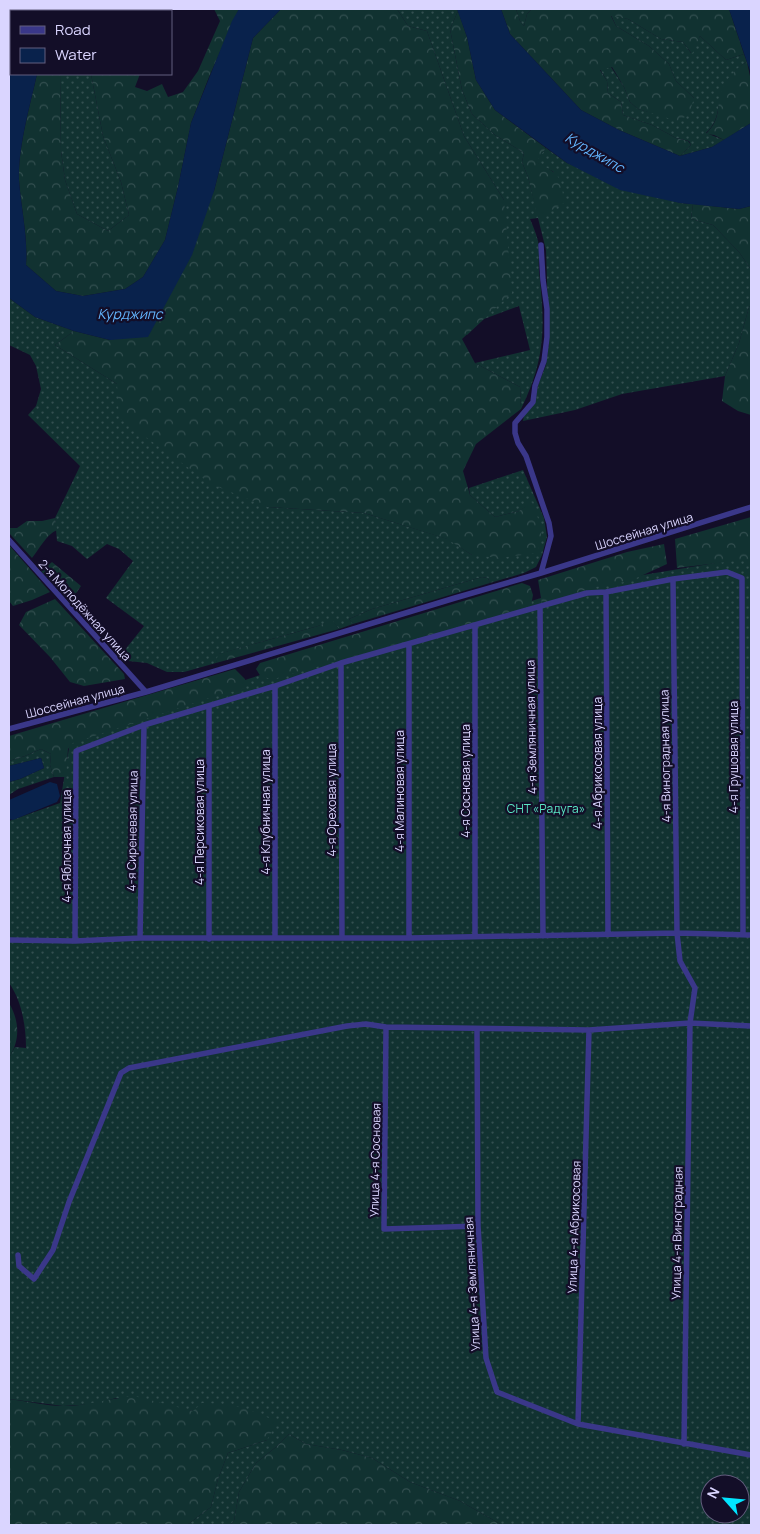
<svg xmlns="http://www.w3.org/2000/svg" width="760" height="1534" font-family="Manrope,sans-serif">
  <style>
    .grass { fill: url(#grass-dots); fill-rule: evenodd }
    .forest { fill: url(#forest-crowns) }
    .water { fill: #09224c }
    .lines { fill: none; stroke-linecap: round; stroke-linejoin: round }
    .street { stroke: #3a3789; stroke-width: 5.5 }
    .labels { text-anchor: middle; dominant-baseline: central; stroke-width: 4.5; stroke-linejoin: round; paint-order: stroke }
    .street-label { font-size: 12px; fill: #dad5ff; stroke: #130e28 }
    .park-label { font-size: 12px; fill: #5ae6c4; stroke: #130e28 }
    .water-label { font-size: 14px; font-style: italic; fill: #63b6ff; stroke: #130e28 }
  </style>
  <defs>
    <pattern id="grass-dots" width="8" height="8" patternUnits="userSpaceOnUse" patternTransform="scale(1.25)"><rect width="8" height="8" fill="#113231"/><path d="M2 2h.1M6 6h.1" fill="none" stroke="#334f50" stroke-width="1.8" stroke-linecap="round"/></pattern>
    <pattern id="forest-crowns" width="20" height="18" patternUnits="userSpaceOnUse" patternTransform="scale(1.25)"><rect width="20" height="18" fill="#113231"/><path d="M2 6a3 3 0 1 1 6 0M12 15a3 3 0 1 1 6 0" fill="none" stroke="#334f50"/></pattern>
  </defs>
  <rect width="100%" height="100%" fill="#130e28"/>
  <path class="grass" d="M 397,9 L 457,9 L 458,11 L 450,29 L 462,90 L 472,114 L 495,135 L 524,153 L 522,162 L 528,177 L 534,200 L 554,172 L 535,162 L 546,148 L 567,163 L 680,203 L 693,204 L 691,219 L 713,225 L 739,252 L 750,268 L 751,305 L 749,307 L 739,343 L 725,376 L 622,394 L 575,410 L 523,421 L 524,415 L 535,402 L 538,385 L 546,365 L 549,342 L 546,250 L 538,218 L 530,219 C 533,226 536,233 538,241 C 540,250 538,261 539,271 C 545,326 546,358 521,409 L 520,387 L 475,363 L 530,350 L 519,306 L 484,319 L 467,335 L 457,307 L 504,200 L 464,136 L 427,31 L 408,26 Z
    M 516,9 L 532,9 L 527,14 L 524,26 L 520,21 Z
    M 611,15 L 628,19 L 661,39 L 683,42 L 691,53 L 700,36 L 726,60 L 744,54 L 747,62 C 732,70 722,88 719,105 C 717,116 715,125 706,133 L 724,140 L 712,147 L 680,156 L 691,145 L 689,141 L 676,138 L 652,125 L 623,115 L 621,102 L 608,93 L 607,81 L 600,69 L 611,67 L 624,87 L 630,102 L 638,109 L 653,113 L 694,98 L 676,81 L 669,64 L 649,46 L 616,26 Z
    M 60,74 L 91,74 L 103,136 L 121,182 L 129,215 L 108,231 L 77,214 L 65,180 L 61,151 Z
    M 9,298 L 35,317 L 74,331 L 55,345 L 117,384 L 268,507 L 364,513 L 448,539 L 472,555 L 532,503 L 519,511 L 495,517 L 470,495 L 469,488 L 523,470 L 544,518 L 547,537 L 542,555 L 536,567 L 524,573 L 490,583 L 488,578 L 482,577 L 372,609 L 349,619 L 353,624 L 339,629 L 332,621 L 318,626 L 219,654 L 216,663 L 184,672 L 167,672 L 147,663 L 128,661 L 120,656 L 144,626 L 106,598 L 133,561 L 119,549 L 107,544 L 87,559 L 72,546 L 57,541 L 55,518 L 80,466 L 28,415 L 36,406 L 41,389 L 36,366 L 30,355 L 9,345 Z
    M 751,557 L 751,1525 L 502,1525 L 460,1501 L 410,1482 L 372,1458 L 342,1450 L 306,1444 L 289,1434 L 276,1447 L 256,1463 L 239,1492 L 234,1521 L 230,1525 L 187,1525 L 211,1507 L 218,1479 L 228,1453 L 267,1440 L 193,1411 L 116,1398 L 95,1404 L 63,1406 L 9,1399 L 9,1058 L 15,1047 L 26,1048 C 26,1027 22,1001 9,983 L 9,821 L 60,803 L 71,736 L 273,671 L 483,616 L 583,585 ZM 710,1484 L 740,1484 L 740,1514 L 710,1514 Z
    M 41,749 L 51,754 L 50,765 L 54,777 L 18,789 L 9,795 L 9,782 L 20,779 L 44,768 L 41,758 L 9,766 L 9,761 L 25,756 Z"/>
  <path class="forest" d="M 79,9 L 133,9 L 138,11 L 79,11 Z
    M 214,9 L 239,9 L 209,77 L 191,123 L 178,187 L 165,240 L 143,277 L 125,289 L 83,296 L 56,291 L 26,265 C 28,236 21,209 19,180 C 18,147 30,106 37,74 L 60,74 L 61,151 L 65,180 L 77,214 L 108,231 L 129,215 L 121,182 L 103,136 L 91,74 L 140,74 L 135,87 L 147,91 L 162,84 L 168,97 L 183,92 L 198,71 L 220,21 Z
    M 281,9 L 397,9 L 408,26 L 427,31 L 464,136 L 504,200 L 512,293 L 462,339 L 475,363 L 520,387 L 521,409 L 476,444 L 463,471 L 470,495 L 495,517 L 519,511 L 532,502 L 542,529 L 538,553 L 499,558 L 472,555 L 447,539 L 364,513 L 268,507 L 211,484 L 119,418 L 117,384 L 55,345 L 74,331 L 110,340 L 214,191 L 253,38 Z
    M 501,9 L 516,9 L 520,21 L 524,26 L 527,14 L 532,9 L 729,9 L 744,54 L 726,60 L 700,36 L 692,54 L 683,42 L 661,39 L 628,19 L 611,16 L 616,26 L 649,46 L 669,64 L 676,81 L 694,98 L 689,115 L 677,121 L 638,109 L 630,102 L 624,87 L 612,67 L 600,70 L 607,81 L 608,93 L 621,102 L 623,115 L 652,125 L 676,138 L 688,141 L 691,145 L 680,156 L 619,130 L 581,110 L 510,34 Z
    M 458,11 L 467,37 L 476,80 L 495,110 L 546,148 L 536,162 C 561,175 561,175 564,203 L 538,218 L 528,177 L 522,162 L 524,153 L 495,135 L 472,114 L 462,90 L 450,29 Z
    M 747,62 L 751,81 L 751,123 L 724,140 L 714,135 L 706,134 C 723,117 715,105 723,87 C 728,77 737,67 747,62 Z
    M 693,204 L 739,209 L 751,206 L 751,286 L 750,286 L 750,268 L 739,252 L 713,225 L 691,219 Z
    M 751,305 L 751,415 L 738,411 L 722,401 L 725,376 L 739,343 L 749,307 Z
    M 751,517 L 751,559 L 677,568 L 675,539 Z
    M 55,518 L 57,530 C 47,534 39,549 32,558 L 9,533 L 9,528 L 17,528 L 27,521 L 42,521 Z
    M 664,544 L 667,564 L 630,581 L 595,587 L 542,604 L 538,580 L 627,552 Z
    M 9,545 L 50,592 L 32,600 L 13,606 L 9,601 Z
    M 52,562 L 81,586 L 70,602 L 41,571 Z
    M 482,577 L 488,578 L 490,583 L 353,624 L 349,619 L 372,609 Z
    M 522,583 L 530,586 L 533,595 L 531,606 L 274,679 L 261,677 L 256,669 L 260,663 Z
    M 55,599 L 124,674 L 125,679 L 84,686 L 70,682 L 50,657 L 19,625 L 26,612 Z
    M 332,620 L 339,629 L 216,663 L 218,654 L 318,626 Z
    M 235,669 L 245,679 L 246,688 L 212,697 L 73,743 L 68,749 L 66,777 L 54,777 L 50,765 L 51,754 L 41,749 L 25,756 L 9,761 L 9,736 Z
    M 9,1003 C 20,1022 20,1040 9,1058 Z
    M 134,1396 L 193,1411 L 202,1403 C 233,1404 250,1408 277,1422 L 267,1440 L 228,1453 L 218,1479 L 211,1507 L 187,1525 L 9,1525 L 9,1399 C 27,1401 45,1406 64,1406 C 88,1406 110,1398 134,1396 Z
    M 289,1434 L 306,1444 L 342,1450 L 372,1458 L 410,1482 L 460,1501 L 502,1525 L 230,1525 L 234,1521 L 239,1492 L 256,1463 L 276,1447 Z"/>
  <path class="water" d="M 9,9 L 46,9 L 46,11 L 11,11 L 11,74 L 37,74 C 30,106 18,147 19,180 C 21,209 28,236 26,265 L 56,291 L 83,296 L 125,289 L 143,277 L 165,240 L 178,187 L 191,123 L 232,21 L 239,9 L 281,9 L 253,38 L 214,191 L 192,255 L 148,337 L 110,340 L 74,331 L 35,317 L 9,298 Z
    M 457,9 L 501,9 L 510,34 L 581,110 L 619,130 L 680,156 L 712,147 L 751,123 L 751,206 L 739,209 L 680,203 L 620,190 L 567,163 L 495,110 L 476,80 L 467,37 Z
    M 729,9 L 751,9 L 751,81 L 750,71 Z
    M 41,758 L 44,768 L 20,779 L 9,782 L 9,766 Z
    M 50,782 L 57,784 L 60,796 L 57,802 L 13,820 L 9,819 L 9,800 Z"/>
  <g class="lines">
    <path class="street" d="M 541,245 L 543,280 L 547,309 L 547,337 L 544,361 L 535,386 L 533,402 L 515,423 L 515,433 L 518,443 L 526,456 L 549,523 L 551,536 L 541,573
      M 9,540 L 146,692
      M 673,579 L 677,933 L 680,961 L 695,988 L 690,1023 L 684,1444
      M 606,592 L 608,934
      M 540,607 L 543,936
      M 409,645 L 409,938
      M 341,663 L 342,938
      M 9,729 L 146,692 L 455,598 L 541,573 L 751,507
      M 475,936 L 475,625
      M 140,938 L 144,725
      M 275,938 L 275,686
      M 209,939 L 209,706
      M 9,940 L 75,941 L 140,938 L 409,938 L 677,933 L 751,935
      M 75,941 L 76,751 L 144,725 L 275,686 L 341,663 L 587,593 L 606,592 L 673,579 L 727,572 L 742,578 L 743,935
      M 386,1027 L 384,1229 L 478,1226
      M 477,1029 L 478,1226 L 486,1358 L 497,1392 L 578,1424 L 751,1455
      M 18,1255 L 19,1266 L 34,1279 L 53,1250 L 69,1202 L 121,1073 L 129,1068 L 347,1026 L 366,1024 L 386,1027 L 589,1030 L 690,1023 L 751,1026
      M 578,1424 L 589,1030"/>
  </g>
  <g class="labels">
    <g class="street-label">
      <text transform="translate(644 531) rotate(-17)">Шоссейная улица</text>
      <text transform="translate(85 610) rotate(48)">2-я Молодёжная улица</text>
      <text transform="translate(75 701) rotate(-15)">Шоссейная улица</text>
      <text transform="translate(531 727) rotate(-91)">4-я Земляничная улица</text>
      <text transform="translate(665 756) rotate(-91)">4-я Виноградная улица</text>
      <text transform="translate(733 757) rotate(-90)">4-я Грушовая улица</text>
      <text transform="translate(597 763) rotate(-90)">4-я Абрикосовая улица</text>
      <text transform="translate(465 781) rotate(-90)">4-я Сосновая улица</text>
      <text transform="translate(399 791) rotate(-90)">4-я Малиновая улица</text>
      <text transform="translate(331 800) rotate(-90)">4-я Ореховая улица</text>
      <text transform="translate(265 812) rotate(-90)">4-я Клубничная улица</text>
      <text transform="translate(199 822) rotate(-90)">4-я Персиковая улица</text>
      <text transform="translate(132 831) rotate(-89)">4-я Сиреневая улица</text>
      <text transform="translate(66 846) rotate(-90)">4-я Яблочная улица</text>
      <text transform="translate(375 1160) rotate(-89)">Улица 4-я Сосновая</text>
      <text transform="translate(574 1227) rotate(-88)">Улица 4-я Абрикосовая</text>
      <text transform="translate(677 1233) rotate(-89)">Улица 4-я Виноградная</text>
      <text transform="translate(472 1284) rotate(-93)">Улица 4-я Земляничная</text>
    </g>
    <g class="park-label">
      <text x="546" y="808">СНТ «Радуга»</text>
    </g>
    <g class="water-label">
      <text transform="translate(595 152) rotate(30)">Курджипс</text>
      <text x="130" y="313">Курджипс</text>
    </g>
  </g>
  <rect width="760" height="1534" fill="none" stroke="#dad5ff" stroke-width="20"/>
  <rect x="10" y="10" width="162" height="65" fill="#130e28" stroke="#635e7e"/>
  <rect x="20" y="26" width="25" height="8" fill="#3a3789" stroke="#635e7e"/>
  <text x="55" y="35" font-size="15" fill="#dad5ff">Road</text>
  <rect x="20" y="48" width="25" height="15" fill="#09224c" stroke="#635e7e"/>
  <text x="55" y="60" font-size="15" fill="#dad5ff">Water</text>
  <g transform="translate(725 1499) rotate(297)"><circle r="24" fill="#130e28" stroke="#635e7e"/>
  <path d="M0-4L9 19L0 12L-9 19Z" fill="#01e5ff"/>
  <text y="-8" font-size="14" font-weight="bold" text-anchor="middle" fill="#dad5ff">N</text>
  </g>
</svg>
